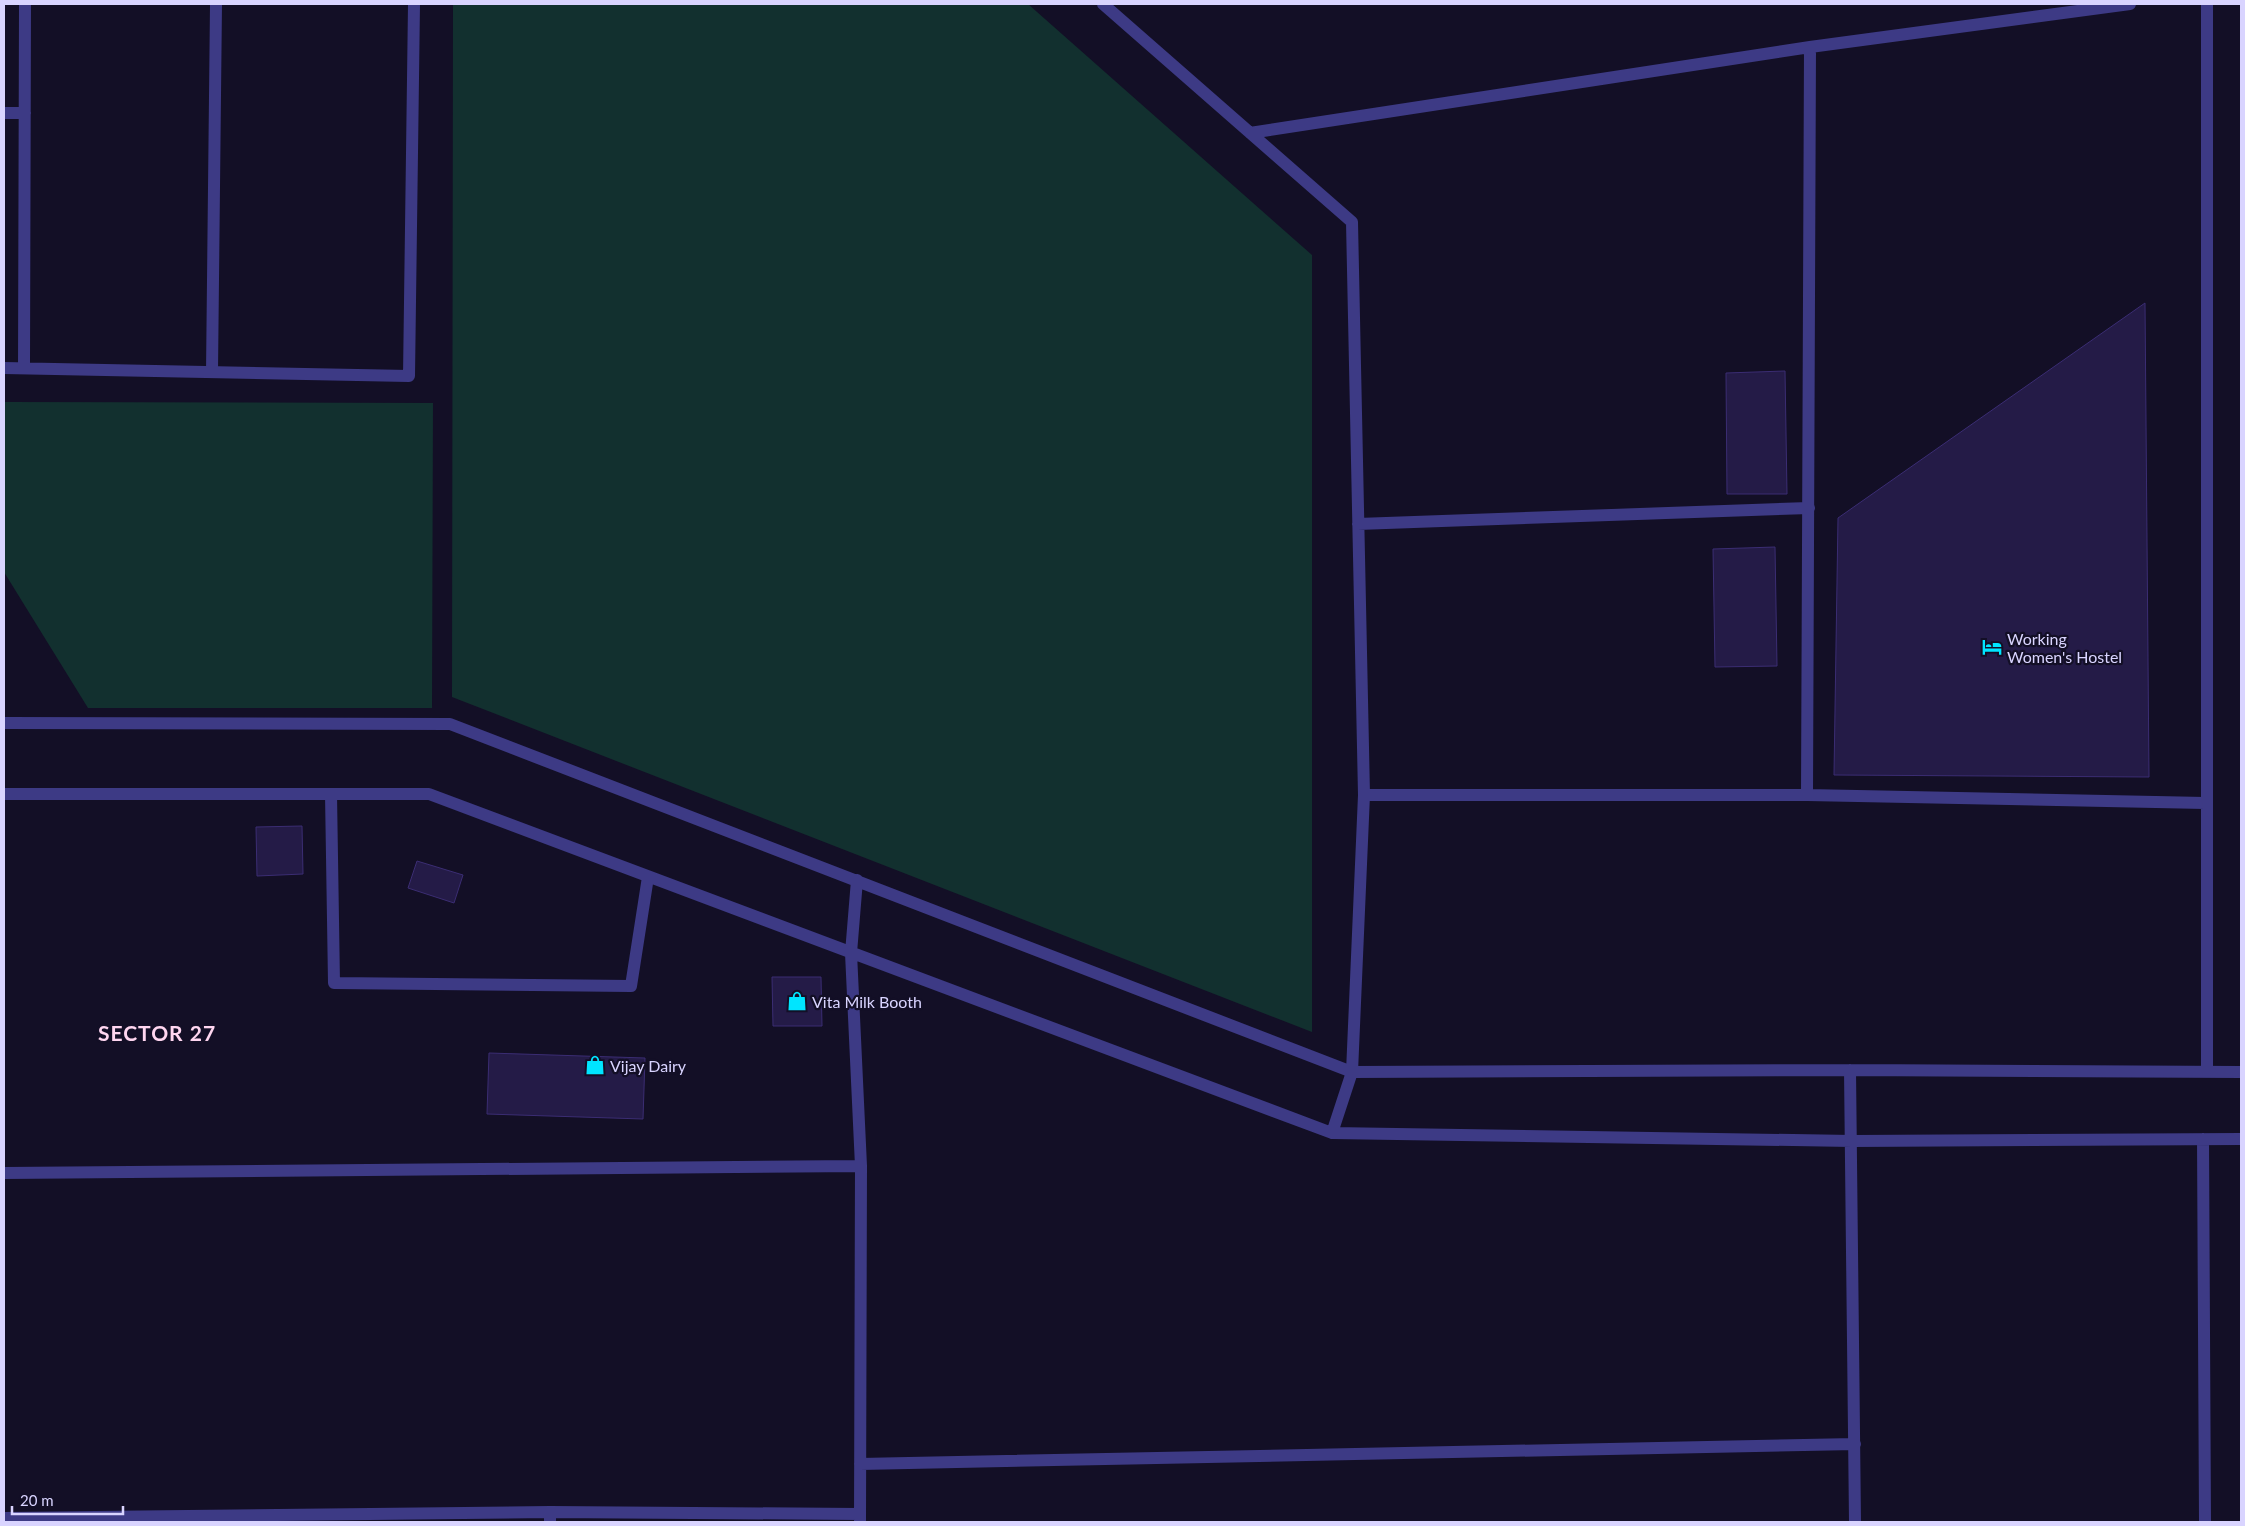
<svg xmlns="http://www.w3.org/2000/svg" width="2245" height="1526" font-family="Lato,sans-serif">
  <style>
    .green { fill: #12302f }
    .building { fill: #241b47; stroke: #3b2d73 }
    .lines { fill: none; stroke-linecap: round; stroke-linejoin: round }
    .minor { stroke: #3d3a85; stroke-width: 12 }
    .labels { text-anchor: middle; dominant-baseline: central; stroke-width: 4.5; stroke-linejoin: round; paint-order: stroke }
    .poi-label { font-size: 16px; fill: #d9d4ff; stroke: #130f26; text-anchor: start }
    .district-label { font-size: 21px; font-weight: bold; letter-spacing: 1px; fill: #ffd6f0; stroke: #130f26 }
  </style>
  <rect width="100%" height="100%" fill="#130f26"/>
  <path class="green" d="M 453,4 L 1028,4 L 1312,255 L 1312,1032 L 452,697 Z
    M 4,402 L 433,403 L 432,708 L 88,708 L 4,572 Z"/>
  <path class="building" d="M 2145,303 L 2149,777 L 1834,775 L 1838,518 Z
    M 1785,371 L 1787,494 L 1727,494 L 1726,373 Z
    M 1775,547 L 1777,666 L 1715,667 L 1713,549 Z
    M 302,826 L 303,874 L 257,876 L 256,827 Z
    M 417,861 L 463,875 L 454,903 L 408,888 Z
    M 772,977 L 821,977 L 822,1026 L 773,1026 Z
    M 489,1053 L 645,1058 L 643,1119 L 487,1114 Z"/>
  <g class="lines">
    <path class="minor" d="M 1103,4 L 1352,222 L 1364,795 L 1352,1072 L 1332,1133
      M 4,113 L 25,113
      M 1250,133 L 1810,47 L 2130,4
      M 4,368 L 409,376 L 414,4
      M 24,368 L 25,4
      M 212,372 L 216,4
      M 1358,524 L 1809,508
      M 4,723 L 450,724 L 1352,1072 L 1850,1070 L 2241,1072
      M 4,794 L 429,794 L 1332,1133 L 1852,1141 L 2241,1139
      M 331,794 L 334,983 L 631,986 L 648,877
      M 1364,795 L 1807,795 L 2205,803
      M 1807,795 L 1810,47
      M 857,880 L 851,953 L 861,1166 L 860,1522
      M 1850,1070 L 1855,1522
      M 2207,1072 L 2207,4
      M 2203,1139 L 2205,1522
      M 4,1173 L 861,1166
      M 860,1464 L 1855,1444
      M 4,1518 L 550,1512
      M 550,1522 L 550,1512 L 860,1514"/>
  </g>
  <defs>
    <symbol id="hotel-bare" viewBox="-9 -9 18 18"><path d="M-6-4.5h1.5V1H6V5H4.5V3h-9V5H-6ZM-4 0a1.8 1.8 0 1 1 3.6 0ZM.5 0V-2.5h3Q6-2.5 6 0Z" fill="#00e5ff" stroke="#130f26" stroke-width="2.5" paint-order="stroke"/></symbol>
    <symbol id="shop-bare" viewBox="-9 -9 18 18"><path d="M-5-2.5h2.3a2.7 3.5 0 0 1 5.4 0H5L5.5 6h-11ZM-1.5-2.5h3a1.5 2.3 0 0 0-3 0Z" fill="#00e5ff" stroke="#130f26" stroke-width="2.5" paint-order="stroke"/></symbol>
  </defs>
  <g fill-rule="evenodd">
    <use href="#hotel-bare" x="1978" y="633" width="28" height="28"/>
    <use href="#shop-bare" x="783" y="987" width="28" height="28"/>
    <use href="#shop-bare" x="581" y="1051" width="28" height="28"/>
  </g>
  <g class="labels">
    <g class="poi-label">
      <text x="2007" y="638">Working<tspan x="2007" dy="18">Women's Hostel</tspan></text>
      <text x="812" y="1001">Vita Milk Booth</text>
      <text x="610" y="1065">Vijay Dairy</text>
    </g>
    <g class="district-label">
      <text x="157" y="1032">SECTOR 27</text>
    </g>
  </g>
  <rect width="2245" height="1526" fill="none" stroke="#d9d4ff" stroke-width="10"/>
  <path d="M12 1506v8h111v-8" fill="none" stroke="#d9d4ff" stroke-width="2.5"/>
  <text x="20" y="1506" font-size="15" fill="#d9d4ff" stroke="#130f26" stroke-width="4" paint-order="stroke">20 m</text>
</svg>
